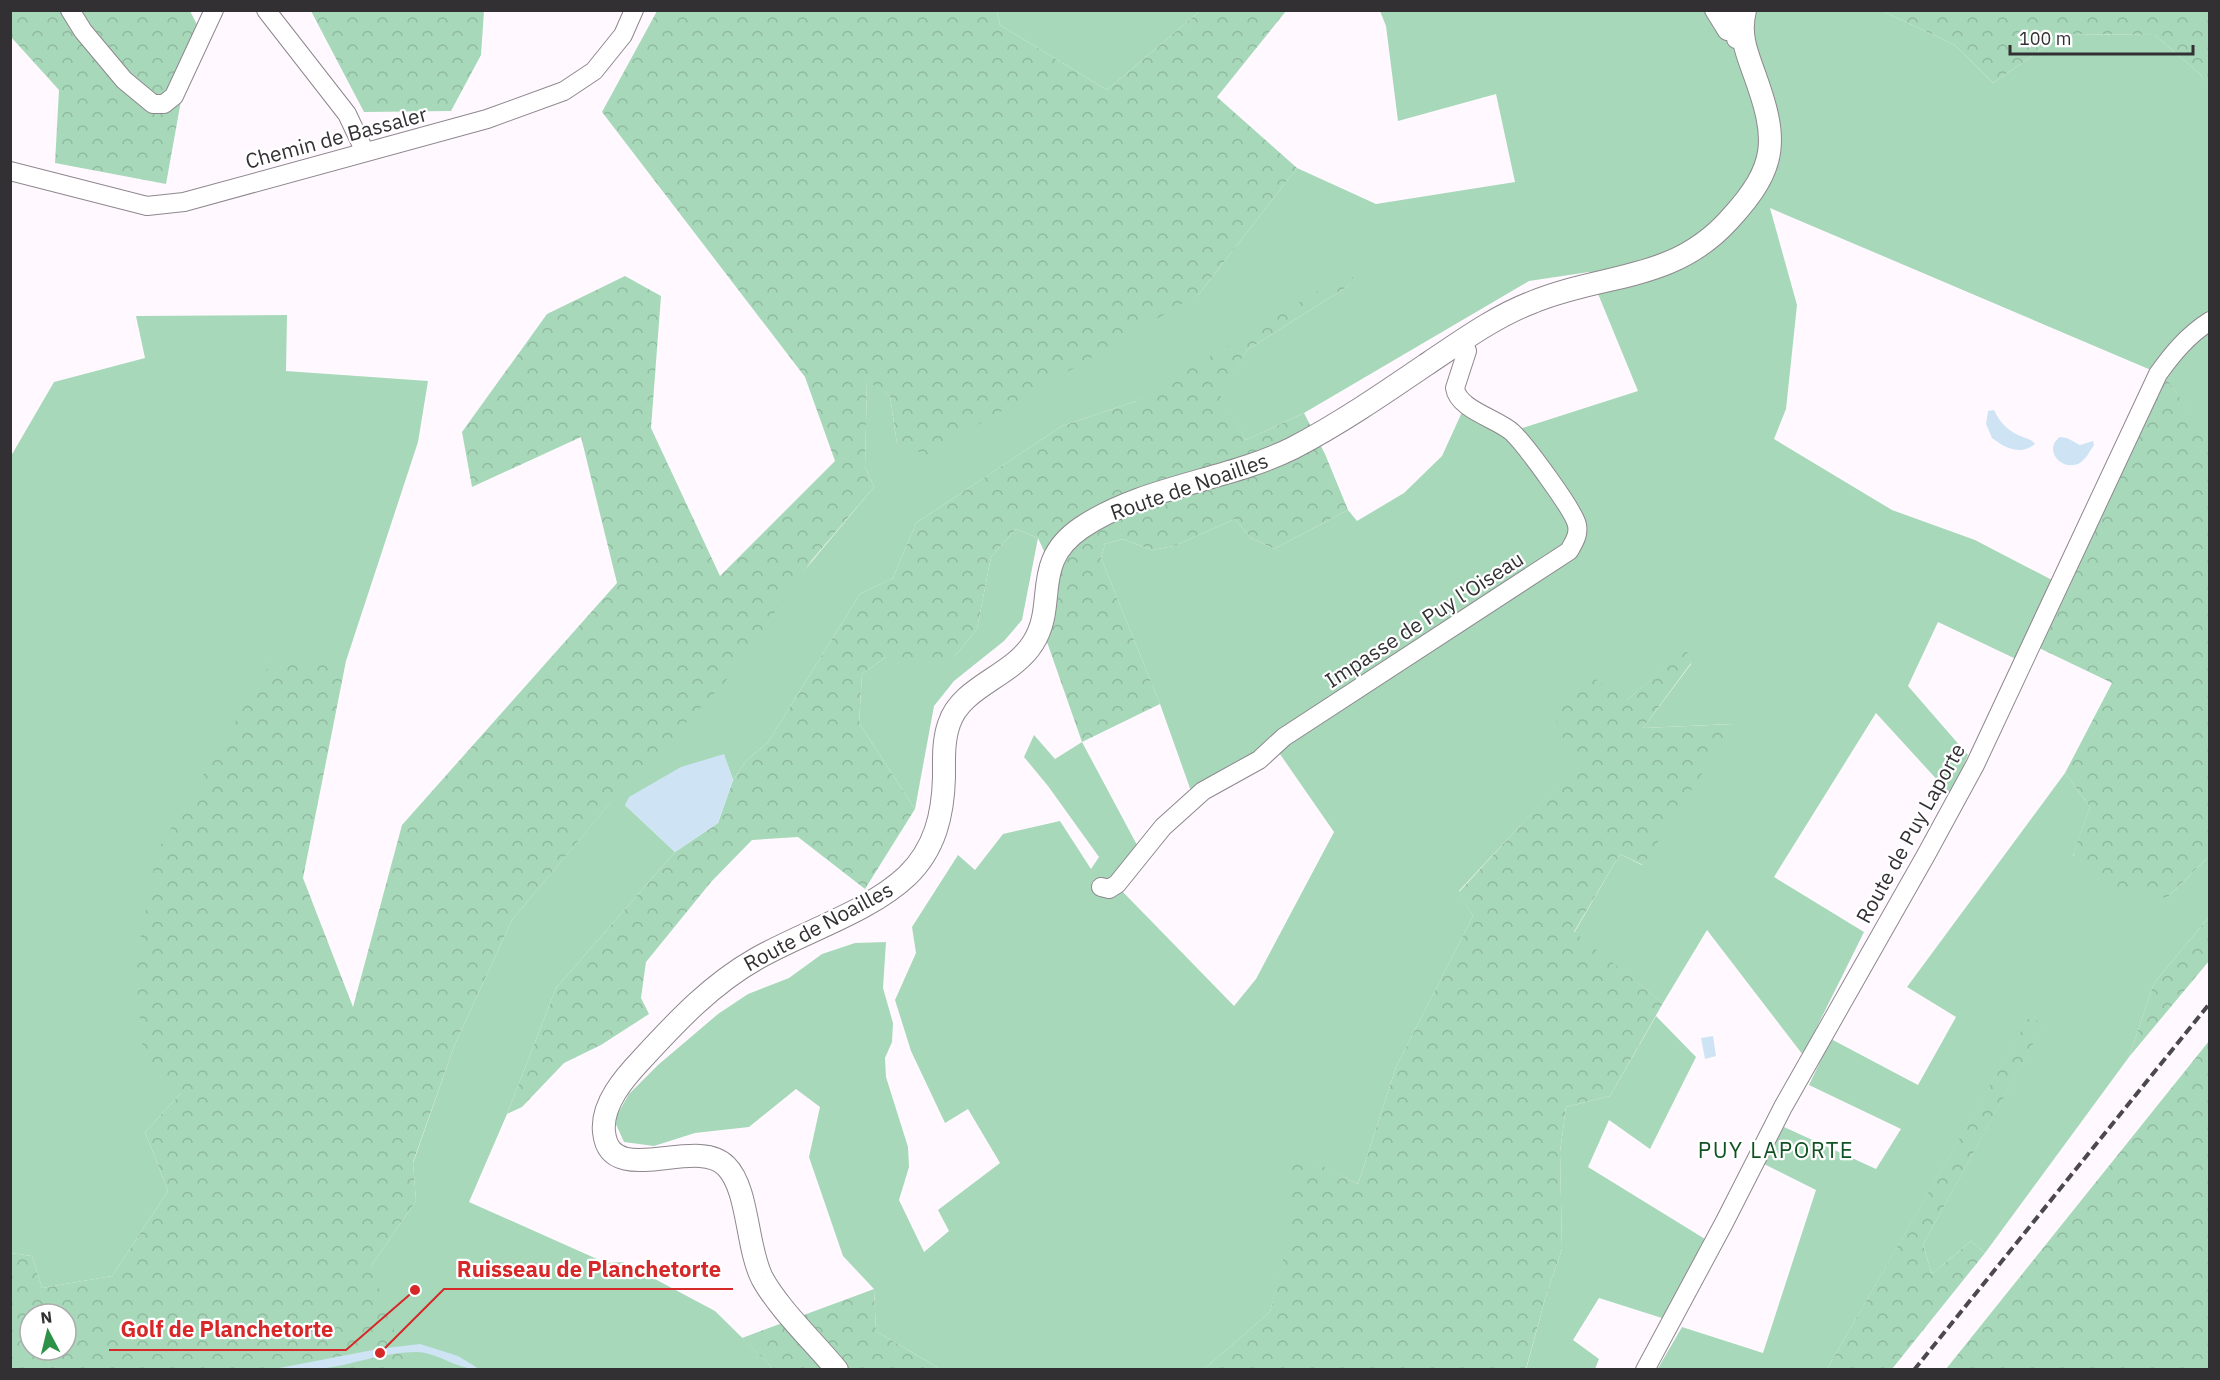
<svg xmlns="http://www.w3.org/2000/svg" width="2220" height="1380" font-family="'IBM Plex Sans',sans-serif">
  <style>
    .green { fill: #a7d8b9 }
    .forest { fill: url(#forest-crowns); fill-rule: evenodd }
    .water { fill: #cee4f5 }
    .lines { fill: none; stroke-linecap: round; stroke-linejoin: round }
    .minor-casing { stroke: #8e888e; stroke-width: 20 }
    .major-casing { stroke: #8e888e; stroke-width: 24 }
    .minor { stroke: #fff; stroke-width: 18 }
    .major { stroke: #fff; stroke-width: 22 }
    .rail { stroke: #4c494c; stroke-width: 4; stroke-dasharray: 9 4.5; stroke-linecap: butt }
    .labels { text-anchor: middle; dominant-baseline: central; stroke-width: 4.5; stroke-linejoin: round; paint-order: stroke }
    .street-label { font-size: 21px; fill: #333033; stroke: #fff }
    .neighbourhood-label { font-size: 22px; letter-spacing: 1.5px; fill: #115223; stroke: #fff }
    .leader { fill: none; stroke: #d62828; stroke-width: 2 }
    .callout-dot { fill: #d62828; stroke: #fff; stroke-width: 2 }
    .callout-label { font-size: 22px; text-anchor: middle; font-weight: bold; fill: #d62828; stroke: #fff; stroke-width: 4.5; stroke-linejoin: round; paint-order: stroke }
  </style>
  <defs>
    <pattern id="forest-crowns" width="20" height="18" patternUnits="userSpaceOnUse" patternTransform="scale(1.5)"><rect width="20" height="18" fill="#a7d8b9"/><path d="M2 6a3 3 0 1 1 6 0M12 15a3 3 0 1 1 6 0" fill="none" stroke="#90baa0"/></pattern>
  </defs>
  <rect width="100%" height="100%" fill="#fff9ff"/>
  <path class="green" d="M 997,11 L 1200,11 L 1107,90 L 1000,25 Z
    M 1380,11 L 1882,11 L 1955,45 L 1993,83 L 2064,34 L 2155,35 L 2201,75 L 2210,91 L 2209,442 L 2165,376 L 1770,208 L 1797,305 L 1786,409 L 1774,439 L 1892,510 L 1975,540 L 2052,580 L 2016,659 L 1938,622 L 1908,686 L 1968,755 L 1951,795 L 1876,713 L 1774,877 L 1864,932 L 1803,1055 L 1707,930 L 1663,1003 L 1574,933 L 1620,854 L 1642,865 L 1733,724 L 1643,728 L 1691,664 L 1686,649 L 1627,700 L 1575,767 L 1459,891 L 1473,916 L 1396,1067 L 1358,1184 L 1288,1150 L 1289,1241 L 1270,1312 L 1204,1369 L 940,1369 L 876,1331 L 874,1289 L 843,1256 L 809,1157 L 820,1107 L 796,1089 L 749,1127 L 695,1133 L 654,1146 L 624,1142 L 614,1120 L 629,1094 L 658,1065 L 718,1014 L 748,994 L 789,978 L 822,954 L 855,943 L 886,942 L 883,988 L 893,1023 L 892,1042 L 885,1058 L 886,1077 L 908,1147 L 909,1167 L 899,1200 L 924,1252 L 949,1231 L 938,1210 L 1000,1163 L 968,1109 L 945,1123 L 911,1051 L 895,1000 L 916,953 L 912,927 L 958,855 L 975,870 L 1003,834 L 1060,821 L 1091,869 L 1099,857 L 1048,786 L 1024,757 L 1034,735 L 1055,759 L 1082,742 L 1145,860 L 1121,890 L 1234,1006 L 1256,979 L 1334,832 L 1273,744 L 1191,791 L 1160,704 L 1101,558 L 1105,544 L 1123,539 L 1152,550 L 1174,546 L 1235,519 L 1251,538 L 1274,549 L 1348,510 L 1357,521 L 1404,493 L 1442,456 L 1468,399 L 1516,430 L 1638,391 L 1589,272 L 1529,281 L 1304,413 L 1246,440 L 1219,395 L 1247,350 L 1353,283 L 1136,401 L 1062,426 L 916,523 L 893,578 L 860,594 L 768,742 L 746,761 L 733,780 L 724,755 L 625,805 L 675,852 L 556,988 L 507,1114 L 469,1202 L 606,1263 L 623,1262 L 715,1311 L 774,1369 L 11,1369 L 10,1328 L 30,1350 L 66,1350 L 371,1266 L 416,1201 L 413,1163 L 455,1044 L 512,920 L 874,487 L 865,466 L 867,380 L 890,396 L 897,444 L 1199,294 L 1297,168 L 1376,204 L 1515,182 L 1496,94 L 1398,121 L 1386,26 Z
    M 287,315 L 286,371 L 428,381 L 418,442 L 346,661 L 272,661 L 181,1093 L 145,1132 L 168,1191 L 112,1276 L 42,1288 L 32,1256 L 11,1253 L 11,456 L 54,382 L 145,358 L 136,316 Z
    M 1016,529 L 1038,538 L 1022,620 L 1004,641 L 954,681 L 934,706 L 915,809 L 859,723 L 862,674 L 886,657 L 954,657 L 977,629 L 991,557 Z
    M 2065,773 L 2090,807 L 2073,855 L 2167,898 L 2209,856 L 2209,917 L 2154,983 L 2129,1057 L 1985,1253 L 1971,1241 L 1932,1274 L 1923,1245 L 2044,1023 L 2028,1020 L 1827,1369 L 1657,1370 L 1682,1327 L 1763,1353 L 1816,1190 L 1764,1164 L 1784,1127 L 1876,1169 L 1901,1129 L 1809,1085 L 1831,1039 L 1918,1085 L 1956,1017 L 1907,987 Z
    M 1656,1016 L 1696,1057 L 1650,1149 L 1609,1120 L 1588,1167 L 1705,1239 L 1665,1319 L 1599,1298 L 1573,1340 L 1599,1359 L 1595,1369 L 1526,1370 L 1545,1299 L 1562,1249 L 1560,1152 L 1566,1107 L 1610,1096 Z"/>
  <path class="forest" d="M 11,11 L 190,11 L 206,42 L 186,73 L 166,184 L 55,163 L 59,90 L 11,37 Z
    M 311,11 L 484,11 L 481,55 L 451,111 L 364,112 Z
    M 657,11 L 997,11 L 1000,25 L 1107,90 L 1200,11 L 1286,11 L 1217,97 L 1297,168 L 1199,294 L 927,455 L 897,444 L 890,396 L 867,381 L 865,466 L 874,487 L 812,560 L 725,682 L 610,803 L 512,920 L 455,1044 L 413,1162 L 416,1201 L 371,1266 L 408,1369 L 11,1370 L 11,1253 L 32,1256 L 42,1288 L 112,1276 L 168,1191 L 145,1132 L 181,1093 L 144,1064 L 135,967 L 157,851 L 272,661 L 346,661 L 303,878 L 353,1007 L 402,825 L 617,583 L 581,437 L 472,487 L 462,432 L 547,314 L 625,276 L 661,296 L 651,428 L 720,576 L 835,461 L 805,377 L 602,112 ZM 30,1314 L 66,1314 L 66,1350 L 30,1350 Z
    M 1882,11 L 2209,11 L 2209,91 L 2201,75 L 2155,35 L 2064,34 L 1993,83 L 1955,45 Z
    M 1353,270 L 1353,283 L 1247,350 L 1220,395 L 1246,440 L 1304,413 L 1325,454 L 1348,510 L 1274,549 L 1251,538 L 1235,519 L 1174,546 L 1152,550 L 1123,539 L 1105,544 L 1101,558 L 1160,704 L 1082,742 L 1047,642 L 1054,573 L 1038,538 L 1016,529 L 991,557 L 977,629 L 954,657 L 886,657 L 862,674 L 859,723 L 915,809 L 865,889 L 798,837 L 752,840 L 711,882 L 646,962 L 641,998 L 649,1014 L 601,1045 L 564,1063 L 522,1107 L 507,1114 L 556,988 L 675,852 L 718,823 L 733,780 L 746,761 L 768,742 L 860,594 L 893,578 L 916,523 L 1062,426 L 1136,401 Z
    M 2165,376 L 2210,442 L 2209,856 L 2167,898 L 2101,888 L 2073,854 L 2090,807 L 2065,773 L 2112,683 L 2037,647 Z
    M 1686,648 L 1691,663 L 1643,728 L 1734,724 L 1643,865 L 1620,854 L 1574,932 L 1663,1003 L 1610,1096 L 1566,1107 L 1560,1152 L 1562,1249 L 1545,1299 L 1526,1369 L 1204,1369 L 1270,1312 L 1288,1241 L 1288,1149 L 1358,1184 L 1396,1067 L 1473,916 L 1459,892 L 1574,767 L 1551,707 L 1589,675 L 1627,700 Z
    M 2209,917 L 2209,961 L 2129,1057 L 2154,983 Z
    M 2028,1019 L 2045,1022 L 1923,1245 L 1932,1274 L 1971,1241 L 1985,1253 L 1892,1369 L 1827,1369 Z
    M 2209,1041 L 2209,1369 L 1946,1369 L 2181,1076 Z
    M 874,1289 L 876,1331 L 940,1369 L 774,1369 L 742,1338 Z"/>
  <path class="water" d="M 1994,410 C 2000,423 2009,432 2023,437 C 2028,439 2031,439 2035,444 C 2021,456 2005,448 1992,438 L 1986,424 L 1988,411 Z
    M 2060,437 L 2067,438 L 2080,445 L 2093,441 L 2094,445 C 2090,451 2085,461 2078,464 C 2060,471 2043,449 2060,437 Z
    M 724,754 L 733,780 L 718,823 L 675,852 L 625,805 L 629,797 L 681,767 Z
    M 1713,1036 L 1716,1056 L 1705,1059 L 1701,1038 Z
    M 420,1344 L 458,1356 L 479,1369 C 458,1370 439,1353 417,1352 C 384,1352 353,1365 320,1369 C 305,1371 289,1370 274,1369 L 378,1349 Z"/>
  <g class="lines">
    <defs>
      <path id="minor" d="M 70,10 L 83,31 L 124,80 L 153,104 L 164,104 L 174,96 L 214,10
        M 266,10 L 347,114 L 365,152
        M 1714,10 L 1727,31
        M 1731,10 L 1735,19 L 1736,39
        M 10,171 L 147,206 L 184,202 L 487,119 L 564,91 L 594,71 L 623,35 L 634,10
        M 1101,887 L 1109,889 L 1117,884 L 1163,827 L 1203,791 L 1259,760 L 1284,737 L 1569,551 C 1574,542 1579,535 1577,525 C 1574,510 1525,445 1513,433 C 1499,419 1458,410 1455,388 L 1467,351 L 1462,340
        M 1645,1370 L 1724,1223 L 1783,1107 L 1926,855 L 1975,765 L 2158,374 C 2173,353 2188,335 2210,321"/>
      <path id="major" d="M 837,1370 C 814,1342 778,1308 762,1278 C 746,1246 749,1189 726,1166 C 696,1135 610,1190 604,1132 C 601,1104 625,1077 643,1058 C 678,1020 712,984 756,959 C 803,932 869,912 907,876 C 935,849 943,815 944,777 C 944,760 943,741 949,724 C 961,686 1012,677 1033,643 C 1058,604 1030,563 1081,528 C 1143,486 1227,481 1293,448 C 1341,423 1386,392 1430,362 C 1463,340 1496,316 1533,302 C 1603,273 1673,282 1729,220 C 1779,166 1778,139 1754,73 C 1746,51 1739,34 1745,10"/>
    </defs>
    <use href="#minor" class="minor-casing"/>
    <use href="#major" class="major-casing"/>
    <use href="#minor" class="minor"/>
    <use href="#major" class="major"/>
    <path class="rail" d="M 1914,1370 L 2210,1003"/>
  </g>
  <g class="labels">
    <g class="street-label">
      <text transform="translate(336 137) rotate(-15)">Chemin de Bassaler</text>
      <text transform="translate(1189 486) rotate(-19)">Route de Noailles</text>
      <text transform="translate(1424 619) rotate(-33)">Impasse de Puy l'Oiseau</text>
      <text transform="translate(1910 833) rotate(-61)">Route de Puy Laporte</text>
      <text transform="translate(818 926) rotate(-28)">Route de Noailles</text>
    </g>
    <g class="neighbourhood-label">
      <text x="1776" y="1149">PUY LAPORTE</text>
    </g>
  </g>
  <path class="leader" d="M380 1353L444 1289H733M415 1290L346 1350H109"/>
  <g class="callout-dot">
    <circle cx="380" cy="1353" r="6"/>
    <circle cx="415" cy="1290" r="6"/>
  </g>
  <g class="callout-label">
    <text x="589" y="1277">Ruisseau de Planchetorte</text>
    <text x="227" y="1337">Golf de Planchetorte</text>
  </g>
  <rect width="2220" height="1380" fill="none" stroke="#333033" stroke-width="24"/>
  <g transform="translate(48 1332) rotate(353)"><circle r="28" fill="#ffffff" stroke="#adacad" stroke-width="1.5"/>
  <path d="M0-4.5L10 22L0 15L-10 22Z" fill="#2d9247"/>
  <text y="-9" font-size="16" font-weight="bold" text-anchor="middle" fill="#333033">N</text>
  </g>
  <path d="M2010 45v9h183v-9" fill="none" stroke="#333033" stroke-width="3"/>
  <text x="2019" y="45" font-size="18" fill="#333033" stroke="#ffffff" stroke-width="4.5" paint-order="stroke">100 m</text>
</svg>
